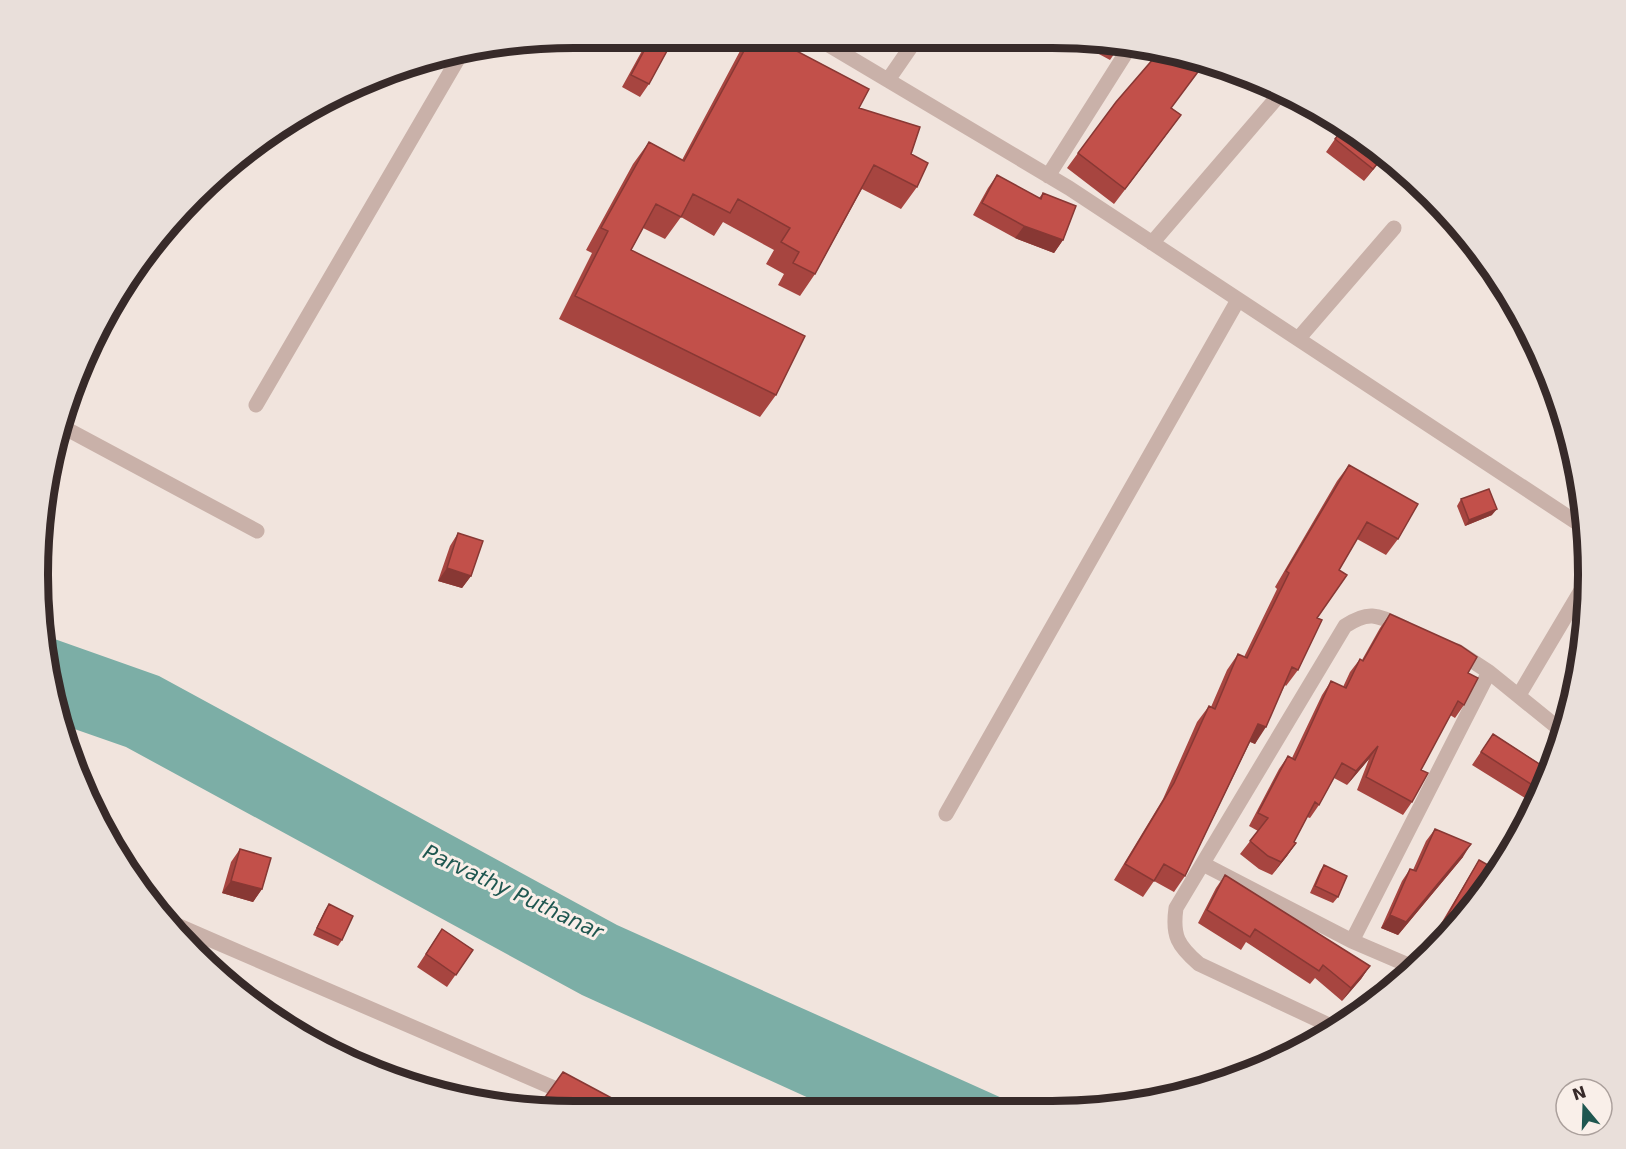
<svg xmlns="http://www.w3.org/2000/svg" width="1626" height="1149" font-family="'DejaVu Sans',sans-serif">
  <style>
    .water { fill: #7caea6 }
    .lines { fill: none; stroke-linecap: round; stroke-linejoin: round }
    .minor { stroke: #c9b1a9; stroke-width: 15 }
    .wall { fill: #a74540 }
    .shaded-wall { fill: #883834 }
    .building { fill: #c2504a; stroke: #883834; stroke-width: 1.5 }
    .labels { text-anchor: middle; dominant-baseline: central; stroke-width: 6; stroke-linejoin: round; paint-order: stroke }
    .water-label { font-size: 21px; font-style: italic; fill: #1f5750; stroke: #f9efe9 }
    .rim { fill: none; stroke: #372a29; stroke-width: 8 }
  </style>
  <rect width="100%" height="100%" fill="#f1e4dd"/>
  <path class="water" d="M 46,636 L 159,676 L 617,925 L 1022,1107 L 833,1109 L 582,995 L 126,747 L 63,725 L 48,679 Z"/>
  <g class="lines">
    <path class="minor" d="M 817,38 L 1069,188 L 1585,528
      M 888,80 L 917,38
      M 1048,176 L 1131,45
      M 1152,243 L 1280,94
      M 1298,339 L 1394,228
      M 256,405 L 462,52
      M 63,427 L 257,531
      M 1457,651 L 1489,672 L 1563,732
      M 1519,695 L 1586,582
      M 946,814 L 1238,300
      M 1203,864 L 1352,941 L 1415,968
      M 165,920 L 570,1095
      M 1352,941 L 1489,672
      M 1333,1027 L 1199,964 C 1178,946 1172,936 1176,908 L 1345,626 C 1370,609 1379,616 1405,628"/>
  </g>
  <path class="wall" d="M 649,38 L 674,38 L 649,84 L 640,97 L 622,87 Z
    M 750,38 L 772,38 L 859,108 L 911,154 L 917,187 L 901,209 L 862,189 L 815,274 L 800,296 L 778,285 L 784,274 L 766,264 L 774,250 L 723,222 L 714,236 L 681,217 L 665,239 L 643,228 L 631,250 L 776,395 L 760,417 L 559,319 L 592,253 L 586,250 L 633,164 L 649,142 L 682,160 L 740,51 Z
    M 1071,39 L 1121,44 L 1110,60 Z
    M 1172,108 L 1181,115 L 1114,204 L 1067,168 L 1078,153 Z
    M 1335,139 L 1381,160 L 1364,181 L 1326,152 Z
    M 997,175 L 1039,198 L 1043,193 L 1063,240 L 1054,253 L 1015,238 L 973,215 L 988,188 Z
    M 1349,465 L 1398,539 L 1386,555 L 1357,539 L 1339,570 L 1317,618 L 1298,670 L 1286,686 L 1285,685 L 1255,744 L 1250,742 L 1185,876 L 1174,892 L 1154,881 L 1143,897 L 1114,880 L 1163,799 L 1197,722 L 1209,706 L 1211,707 L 1227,670 L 1238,654 L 1244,657 L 1277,589 L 1275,587 L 1337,481 Z
    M 1461,499 L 1492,515 L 1465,526 L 1457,506 Z
    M 458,533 L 471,576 L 462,588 L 438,581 L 450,546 Z
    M 1390,614 L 1468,673 L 1464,705 L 1455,718 L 1450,715 L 1421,770 L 1412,802 L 1403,815 L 1357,790 L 1369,759 L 1347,785 L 1334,778 L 1319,805 L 1310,818 L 1307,817 L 1294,842 L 1296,843 L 1287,856 L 1272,875 L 1259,869 L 1240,854 L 1258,831 L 1249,826 L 1279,769 L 1288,756 L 1292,758 L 1322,695 L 1331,681 L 1343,687 L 1350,672 L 1360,659 L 1362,660 L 1380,628 Z
    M 1493,734 L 1543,766 L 1550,753 L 1558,741 L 1560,741 L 1533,811 L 1521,805 L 1525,798 L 1472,765 Z
    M 1435,829 L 1463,857 L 1398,935 L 1381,928 L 1402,881 L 1410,869 L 1413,870 L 1426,841 Z
    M 240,849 L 262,889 L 253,902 L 222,893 L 231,862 Z
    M 1479,860 L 1478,901 L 1436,946 L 1430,942 L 1471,873 Z
    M 1324,865 L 1338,897 L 1333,903 L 1310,893 L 1320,871 Z
    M 1225,875 L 1370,966 L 1361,979 L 1342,1001 L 1315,978 L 1310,984 L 1246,942 L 1241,950 L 1198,923 L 1216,888 Z
    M 329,904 L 342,940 L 338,946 L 313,935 L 325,910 Z
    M 442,929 L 473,950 L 447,987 L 417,967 Z"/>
  <path class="shaded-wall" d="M 1181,115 L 1170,130 L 1114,204 L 1125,189 Z
    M 1381,159 L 1381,160 L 1364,181 L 1373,169 Z
    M 1024,226 L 1063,240 L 1054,253 L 1015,238 Z
    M 1497,509 L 1492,515 L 1465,526 L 1469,520 Z
    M 447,568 L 471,576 L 462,588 L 438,581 Z
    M 1258,724 L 1266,727 L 1255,744 L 1247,740 Z
    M 1378,746 L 1369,759 L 1347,785 L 1356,771 Z
    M 1296,843 L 1287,856 L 1272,875 L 1281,862 Z
    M 1471,844 L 1463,857 L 1398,935 L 1381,928 L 1390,915 Z
    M 231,881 L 262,889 L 253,902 L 222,893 Z
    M 1370,966 L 1361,979 L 1342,1001 L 1351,988 Z"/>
  <path class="building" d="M 651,38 L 674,38 L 649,84 L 631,75 Z
    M 751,38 L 772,38 L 869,89 L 859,108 L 920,127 L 911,154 L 928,163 L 917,187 L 874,165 L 815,274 L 793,263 L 799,252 L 781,242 L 790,228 L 738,199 L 730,213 L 693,194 L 681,217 L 656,204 L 631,250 L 805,336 L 776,395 L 575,296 L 608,231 L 601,228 L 649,142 L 684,161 Z
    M 1110,43 L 1121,44 L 1119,48 Z
    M 1161,50 L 1203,65 L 1171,108 L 1181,115 L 1125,189 L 1078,153 L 1116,102 Z
    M 1343,129 L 1381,159 L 1373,169 L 1335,139 Z
    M 997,175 L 1041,199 L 1043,193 L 1076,206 L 1063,240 L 1024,226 L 982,203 Z
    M 1349,465 L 1418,504 L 1398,539 L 1367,522 L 1339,570 L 1347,575 L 1317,618 L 1322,620 L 1298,670 L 1292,667 L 1266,727 L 1258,724 L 1185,876 L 1164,864 L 1154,881 L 1125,864 L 1174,783 L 1209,706 L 1215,709 L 1238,654 L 1247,658 L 1289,573 L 1286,571 Z
    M 1489,489 L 1497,509 L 1469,520 L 1461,499 Z
    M 458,533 L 483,541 L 471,576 L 447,568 Z
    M 1390,614 L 1461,646 L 1477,657 L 1468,673 L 1478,678 L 1464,705 L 1458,701 L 1421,770 L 1428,773 L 1412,802 L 1366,777 L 1378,746 L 1356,771 L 1342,763 L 1319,805 L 1315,802 L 1294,842 L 1296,843 L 1281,862 L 1268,856 L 1250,841 L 1268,818 L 1258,813 L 1288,756 L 1295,760 L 1331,681 L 1346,688 L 1360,659 L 1363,661 Z
    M 1493,734 L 1544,767 L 1558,741 L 1560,741 L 1539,797 L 1530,792 L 1534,786 L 1481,752 Z
    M 1435,829 L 1471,844 L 1406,922 L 1390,915 L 1410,869 L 1416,871 Z
    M 240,849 L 271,858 L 262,889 L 231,881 Z
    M 1479,860 L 1497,870 L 1478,901 L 1446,935 L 1439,930 Z
    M 1324,865 L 1347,876 L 1338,897 L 1315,886 Z
    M 1225,875 L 1370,966 L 1351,988 L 1323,965 L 1319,971 L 1255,929 L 1250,937 L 1207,910 Z
    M 329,904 L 353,916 L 342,940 L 317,928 Z
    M 442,929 L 473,950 L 456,975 L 426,954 Z
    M 563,1072 L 634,1110 L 536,1110 Z"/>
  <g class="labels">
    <g class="water-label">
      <text transform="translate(513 892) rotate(25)">Parvathy Puthanar</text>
    </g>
  </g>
  <path d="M0 0H1626V1149H0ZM574 48H1052A526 526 0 0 1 1578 574V575A526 526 0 0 1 1052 1101H574A526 526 0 0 1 48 575V574A526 526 0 0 1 574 48Z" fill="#e9dfda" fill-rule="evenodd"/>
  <path class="rim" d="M574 48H1052A526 526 0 0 1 1578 574V575A526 526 0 0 1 1052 1101H574A526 526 0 0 1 48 575V574A526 526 0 0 1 574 48Z"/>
  <g transform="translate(1584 1107) rotate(341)"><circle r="28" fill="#f9efe9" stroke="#aba09c" stroke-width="1.5"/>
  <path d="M0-4.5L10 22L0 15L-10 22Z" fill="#1f5750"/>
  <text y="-9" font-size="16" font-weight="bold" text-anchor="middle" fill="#372a29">N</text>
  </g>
</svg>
